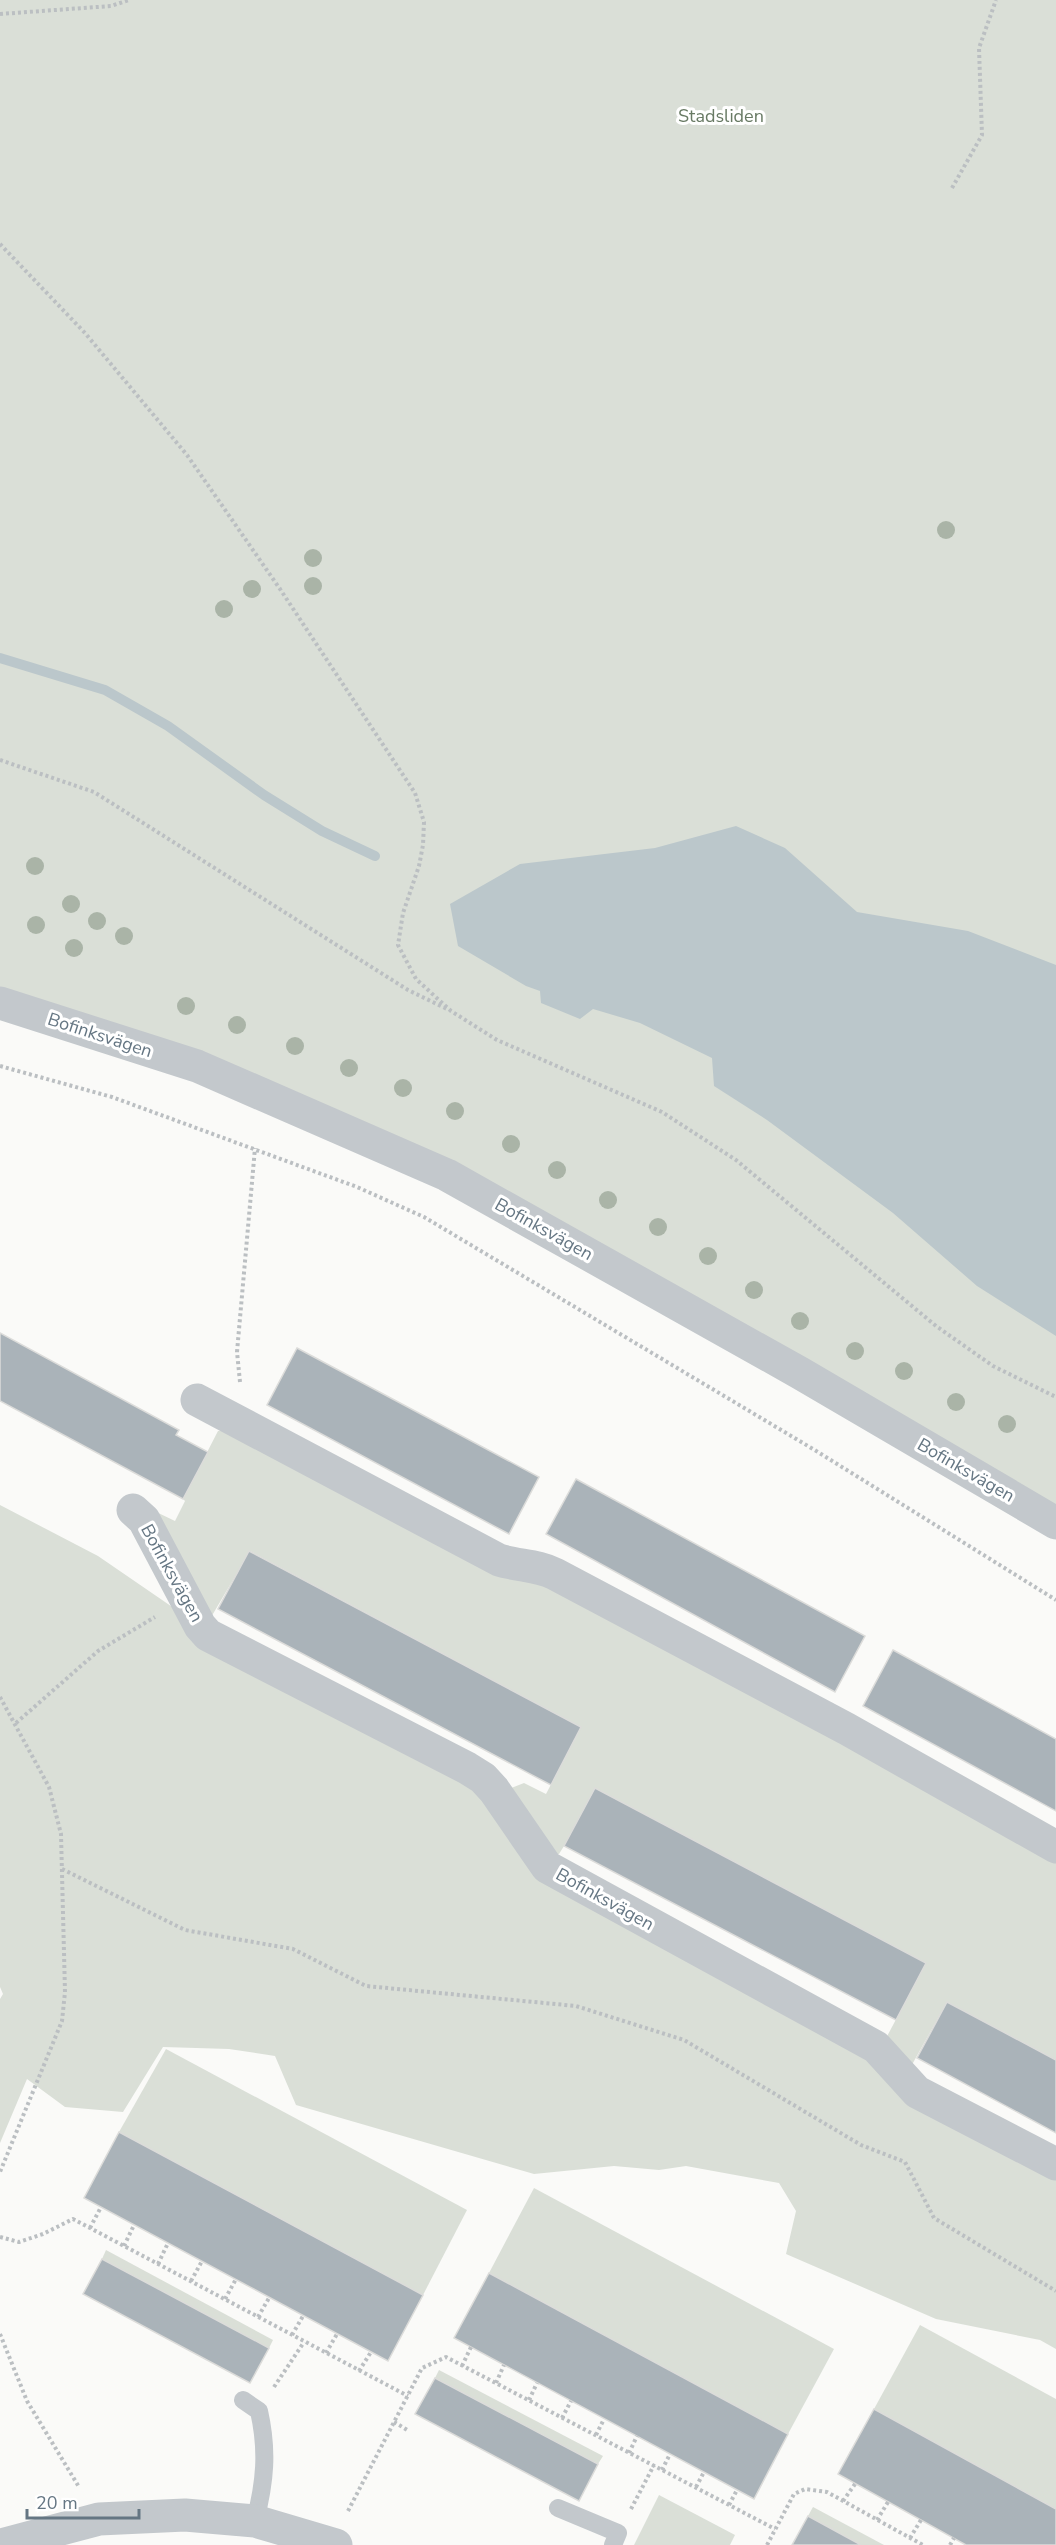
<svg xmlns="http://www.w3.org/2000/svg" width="1056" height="2545" viewBox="0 0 1056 2545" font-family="'Nunito Sans',sans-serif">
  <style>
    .green { fill: #dadfd7 }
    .water { fill: #bbc7cb }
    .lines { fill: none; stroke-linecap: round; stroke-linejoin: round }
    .stream { stroke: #bbc7cb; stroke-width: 10 }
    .building { fill: #aab3b9; stroke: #dcdcda; stroke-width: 1.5 }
    .path { stroke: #bbbfc2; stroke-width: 4; stroke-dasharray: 3 3; stroke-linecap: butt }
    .service { stroke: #c3c8cc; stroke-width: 18 }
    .minor { stroke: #c3c8cc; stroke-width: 33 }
    .tertiary { stroke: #c3c8cc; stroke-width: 33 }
    .tree { fill: #aab4a7 }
    .labels { text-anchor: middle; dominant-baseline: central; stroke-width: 6; stroke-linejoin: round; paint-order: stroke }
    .park-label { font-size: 18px; fill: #687a64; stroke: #fff }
    .street-label { font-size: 18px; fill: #657683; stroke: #fff }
  </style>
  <rect width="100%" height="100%" fill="#fafaf8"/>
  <g class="green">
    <path d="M0,0H1056V1523L447,1175L0,1003Z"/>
    <path d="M228,1430L543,1581L1056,1857V2060L947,2002L909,2070L884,2042L926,1963L595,1788L564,1846L559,1854L554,1855L506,1790L524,1783L546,1794L581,1727L250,1551L210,1619L150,1509L175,1521L185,1501L183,1499L218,1431Z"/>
    <path d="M0,1505L98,1556L200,1626L467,1768L547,1867L1056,2164V2349L1040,2340L936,2319L786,2254L796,2211L779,2183L686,2166L659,2170L614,2166L534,2174L296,2105L275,2056L229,2049L163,2047L123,2112L65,2107L27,2079L0,2143V1999L3,1994L0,1987Z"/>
    <path d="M166,2049L467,2210L423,2295L119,2132Z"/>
    <path d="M534,2188L834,2349L788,2434L489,2273Z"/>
    <path d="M106,2250L273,2340L269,2348L102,2259Z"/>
    <path d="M920,2325L1056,2399V2509L874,2409Z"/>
    <path d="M439,2370L603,2456L598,2464L435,2378Z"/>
    <path d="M659,2495L735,2535L730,2545H634Z"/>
    <path d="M813,2507L884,2545H861L808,2516Z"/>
  </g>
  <path class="water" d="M736,826L785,848L857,912L968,931L1056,965V1336L977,1286L893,1213L767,1120L714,1086L712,1058L640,1023L593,1009L580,1019L541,1003L540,991L526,986L458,946L450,904L520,864L655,848Z"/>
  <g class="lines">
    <path class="stream" d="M0,658L105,690L168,726L264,795L322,831L375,856"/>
  </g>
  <g class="building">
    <path d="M0,1333L179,1430L176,1435L208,1452L183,1499L0,1401Z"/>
    <path d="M297,1348L539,1477L509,1534L267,1405Z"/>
    <path d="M576,1479L865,1636L835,1692L546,1534Z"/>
    <path d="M249,1551L581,1727L551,1785L218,1609Z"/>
    <path d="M893,1650L1056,1739V1811L863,1706Z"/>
    <path d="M595,1788L926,1963L896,2020L564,1846Z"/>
    <path d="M947,2002L1056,2060V2133L917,2058Z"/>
    <path d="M119,2132L423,2295L388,2361L84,2198Z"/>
    <path d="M102,2259L269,2348L250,2383L83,2294Z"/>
    <path d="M489,2273L788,2434L754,2499L454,2338Z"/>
    <path d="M435,2378L598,2464L579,2501L415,2414Z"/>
    <path d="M874,2409L1056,2509V2545H966L838,2474Z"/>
    <path d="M808,2516L861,2545H792Z"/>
  </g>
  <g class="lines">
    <g class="path">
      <path d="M0,14L111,6L129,0"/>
      <path d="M952,188L982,135L979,48L996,0"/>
      <path d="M0,244L85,333L187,455L280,589L415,793L424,822L423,845L419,866L403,913L398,945L416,979L451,1011L497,1040L662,1112L736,1160L936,1326L993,1366L1056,1397"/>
      <path d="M0,760L94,792L408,990L447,1009"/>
      <path d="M0,1066L112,1097L357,1187L424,1217L813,1449L1056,1600"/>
      <path d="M240,1382L237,1352L255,1148"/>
      <path d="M0,1697L49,1787L61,1834L65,1992L62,2021L0,2172"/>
      <path d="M16,1723L98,1651L155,1617"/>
      <path d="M62,1869L185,1930L293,1949L366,1986L576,2006L684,2040L861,2145L905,2162L934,2218L1056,2291"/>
      <path d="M90,2228L101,2207"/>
      <path d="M0,2237L19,2242L43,2234L73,2219L408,2396"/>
      <path d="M124,2246L134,2225"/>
      <path d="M158,2264L168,2243"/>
      <path d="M191,2281L202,2261"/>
      <path d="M225,2299L236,2279"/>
      <path d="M258,2317L269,2298"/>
      <path d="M0,2334L27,2401L79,2487"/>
      <path d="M292,2335L303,2316"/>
      <path d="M326,2353L337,2334"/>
      <path d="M462,2366L471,2347"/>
      <path d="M359,2371L371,2352"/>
      <path d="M496,2383L504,2365"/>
      <path d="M274,2387L304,2342"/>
      <path d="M529,2400L537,2383"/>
      <path d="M562,2418L571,2401"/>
      <path d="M394,2422L409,2431"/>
      <path d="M596,2435L604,2419"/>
      <path d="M629,2453L637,2436"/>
      <path d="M662,2470L670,2454"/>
      <path d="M696,2487L704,2472"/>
      <path d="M843,2501L855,2484"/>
      <path d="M729,2505L737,2490"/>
      <path d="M631,2509L654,2465"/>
      <path d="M348,2511L422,2368L446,2357L775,2529"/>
      <path d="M877,2520L888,2502"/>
      <path d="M910,2538L921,2520"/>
      <path d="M767,2545L794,2494L805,2489L827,2492L923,2545"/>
      <path d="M950,2545L954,2538"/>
    </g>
    <g class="service">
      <path d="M243,2400L259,2411C268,2451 265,2482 255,2521"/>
      <path d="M558,2508L618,2533L613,2545"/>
    </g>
    <g class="minor">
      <path d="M197,1400L499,1560C518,1566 538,1565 555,1574L847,1729L1056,1847"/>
      <path d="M133,1510L144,1520L200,1626L208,1635L467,1768L483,1778L494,1790L547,1867L876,2047L917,2092L1056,2164"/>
      <path d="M1,2545L99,2519L185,2515L255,2521L336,2545"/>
    </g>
    <path class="tertiary" d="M0,1003L197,1066L447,1175L800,1373L1056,1523"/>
  </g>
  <g class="tree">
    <circle cx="946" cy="530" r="9"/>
    <circle cx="313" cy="558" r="9"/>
    <circle cx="313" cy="586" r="9"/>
    <circle cx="252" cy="589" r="9"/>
    <circle cx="224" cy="609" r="9"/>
    <circle cx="35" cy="866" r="9"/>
    <circle cx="71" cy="904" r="9"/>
    <circle cx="97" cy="921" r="9"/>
    <circle cx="36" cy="925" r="9"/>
    <circle cx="124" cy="936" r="9"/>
    <circle cx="74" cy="948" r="9"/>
    <circle cx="186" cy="1006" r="9"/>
    <circle cx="237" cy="1025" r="9"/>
    <circle cx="295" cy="1046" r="9"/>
    <circle cx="349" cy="1068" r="9"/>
    <circle cx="403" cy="1088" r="9"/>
    <circle cx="455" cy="1111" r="9"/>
    <circle cx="511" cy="1144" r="9"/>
    <circle cx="557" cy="1170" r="9"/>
    <circle cx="608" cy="1200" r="9"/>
    <circle cx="658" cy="1227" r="9"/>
    <circle cx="708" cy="1256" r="9"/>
    <circle cx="754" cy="1290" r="9"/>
    <circle cx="800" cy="1321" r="9"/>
    <circle cx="855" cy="1351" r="9"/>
    <circle cx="904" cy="1371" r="9"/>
    <circle cx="956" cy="1402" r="9"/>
    <circle cx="1007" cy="1424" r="9"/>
  </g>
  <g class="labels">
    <g class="park-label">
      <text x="721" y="116">Stadsliden</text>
    </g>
    <g class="street-label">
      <text transform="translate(100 1035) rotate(18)">Bofinksvägen</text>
      <text transform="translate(544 1229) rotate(29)">Bofinksvägen</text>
      <text transform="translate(966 1470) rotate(30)">Bofinksvägen</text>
      <text transform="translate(172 1573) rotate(61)">Bofinksvägen</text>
      <text transform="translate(605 1899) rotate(29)">Bofinksvägen</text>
    </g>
  </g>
  <path d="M27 2509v9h112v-9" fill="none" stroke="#657683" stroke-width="3"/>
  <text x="36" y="2509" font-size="18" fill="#657683" stroke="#ffffff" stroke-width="4.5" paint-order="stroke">20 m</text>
</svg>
